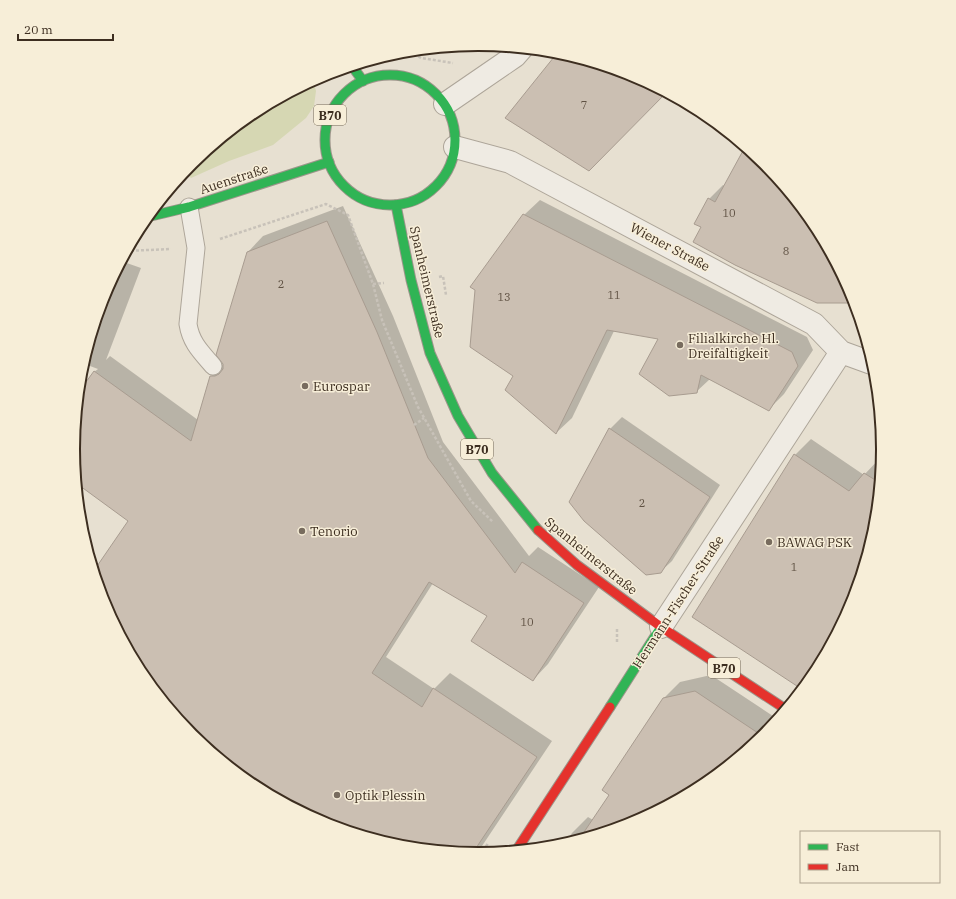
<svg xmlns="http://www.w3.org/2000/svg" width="956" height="899" viewBox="0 0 956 899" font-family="'IBM Plex Serif',serif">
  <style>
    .green { fill: #d6d7b3 }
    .shadow { fill: #0003 }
    .building { fill: #cbbfb2; stroke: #a89c90 }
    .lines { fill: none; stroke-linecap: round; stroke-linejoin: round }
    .lane-casing { stroke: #ada599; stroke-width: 19 }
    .street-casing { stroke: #ada599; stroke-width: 24 }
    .fast-casing { stroke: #9c958a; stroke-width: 11 }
    .jam-casing { stroke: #9c958a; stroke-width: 11 }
    .path { stroke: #c8c2b9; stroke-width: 2.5; stroke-dasharray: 3 2; stroke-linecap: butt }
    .lane { stroke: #efebe3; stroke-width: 17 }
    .street { stroke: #efebe3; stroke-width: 22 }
    .fast { stroke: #30b455; stroke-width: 9 }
    .jam { stroke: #e5322d; stroke-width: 9 }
    .poi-dot { fill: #786c5e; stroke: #f7eed8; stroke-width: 1.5 }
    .labels { text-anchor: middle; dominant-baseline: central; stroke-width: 3; stroke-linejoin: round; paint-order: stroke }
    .number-label { font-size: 11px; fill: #605244 }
    .shield { fill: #f7eed8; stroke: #756857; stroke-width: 1 }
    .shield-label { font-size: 12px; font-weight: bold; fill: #3d2e20 }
    .street-label { font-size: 13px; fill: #3d2e20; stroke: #f7eed8 }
    .poi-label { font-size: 13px; fill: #3d2e20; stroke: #f7eed8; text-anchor: start }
    .rim { fill: none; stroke: #3d2e20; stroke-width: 2 }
  </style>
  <rect width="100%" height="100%" fill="#e7e0d1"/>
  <path class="green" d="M313,80L316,91L314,106L306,118L273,145L229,161L191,178L184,171L191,163L253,112Z"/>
  <g class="shadow">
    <path d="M559,52L633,75L666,92L589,170Z"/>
    <path d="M746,148L765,163L815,224L853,295L855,303L817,302L702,227L709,199L723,185L725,186Z"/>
    <path d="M540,200L807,337L813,350L784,394L769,409L710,379L696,392L659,338L614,331L572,418L556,433L515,375L524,215Z"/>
    <path d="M343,206L393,316L443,442L529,556L538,547L599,587L548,664L533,680L488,616L433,583L386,657L434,689L450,673L552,741L476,855L399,847L323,824L253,787L191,736L141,675L103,604L130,521L76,482L73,449L94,372L98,369L82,363L103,294L121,261L141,268L106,360L110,356L198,420L211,376L224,363L248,252L263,236Z"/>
    <path d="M622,417L720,485L672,561L660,572L570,502L610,429Z"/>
    <path d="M811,439L864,475L881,457L883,459L876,529L853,605L815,675L804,689L795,455Z"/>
    <path d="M711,675L776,718L763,738L703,787L633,824L564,845L572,833L588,817L593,820L610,794L664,698L680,682Z"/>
  </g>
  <g class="building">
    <path d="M558,52L633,75L666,93L589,171L505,118Z"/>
    <path d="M745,147L765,163L815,224L853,295L855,303H817L735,265L693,242L701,227L694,224L708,198L715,202Z"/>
    <path d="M523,214L792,352L798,366L769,411L701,375L697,393L669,396L639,374L658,339L607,330L556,434L505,390L513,376L470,347L475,290L470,287Z"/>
    <path d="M327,221L377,332L428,458L515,573L522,562L584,603L533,681L471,641L487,616L429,582L372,673L422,707L433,688L537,757L472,854L399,847L323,824L253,787L191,736L141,675L103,604L93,572L128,521L76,483L72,449L78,393L94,371L191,441L210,376H215L219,374L223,369V364L216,355L247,252Z"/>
    <path d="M609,428L710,497L661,573L646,575L584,521L569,502Z"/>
    <path d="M794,454L849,491L864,473L880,483L876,529L853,605L815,675L803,690L692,617Z"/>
    <path d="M695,691L764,737L703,787L633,824L578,841L609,795L602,790L663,698Z"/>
  </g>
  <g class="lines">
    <defs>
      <path id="lane" d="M189,207L196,248L188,324C191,343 201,352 213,366"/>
      <g id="street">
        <path d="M445,104L515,56L522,48"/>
        <path d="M455,147L510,162L814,324L841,352L874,364"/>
        <path d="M661,627L841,352"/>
      </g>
      <g id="fast">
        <path d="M352,66L363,81"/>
        <circle cx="390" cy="140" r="65"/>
        <path d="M396,205L411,280L430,353L458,416L492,473L538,530"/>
        <path d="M147,217L189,207L329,162"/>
        <path d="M610,707L661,627"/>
      </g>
      <g id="jam">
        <path d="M538,530L577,565L661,627L787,710"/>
        <path d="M516,851L610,707"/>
      </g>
    </defs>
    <use href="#lane" class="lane-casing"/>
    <use href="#street" class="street-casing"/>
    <use href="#fast" class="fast-casing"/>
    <use href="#jam" class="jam-casing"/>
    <g class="path">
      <path d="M410,51L421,58L453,63"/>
      <path d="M220,239L326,204L348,215L373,284L382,320L418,407L471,501L493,522"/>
      <path d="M126,251L171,249"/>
      <path d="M439,277L443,276L446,295"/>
      <path d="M373,284L384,283"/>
      <path d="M414,425L424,418"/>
      <path d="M617,629V642"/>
      <path d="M481,855L488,843"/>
    </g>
    <use href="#lane" class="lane"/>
    <use href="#street" class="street"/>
    <use href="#fast" class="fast"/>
    <use href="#jam" class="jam"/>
  </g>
  <g class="poi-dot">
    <circle cx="680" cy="345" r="4"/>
    <circle cx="305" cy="386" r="4"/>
    <circle cx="302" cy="531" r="4"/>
    <circle cx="769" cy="542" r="4"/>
    <circle cx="337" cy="795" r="4"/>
  </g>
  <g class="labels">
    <g class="number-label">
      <text x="584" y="105">7</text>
      <text x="729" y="213">10</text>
      <text x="786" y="251">8</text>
      <text x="281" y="284">2</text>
      <text x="614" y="295">11</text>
      <text x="504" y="297">13</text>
      <text x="642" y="503">2</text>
      <text x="794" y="567">1</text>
      <text x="527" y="622">10</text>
    </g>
    <g class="shield">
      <rect x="314" y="105" width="32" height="20" rx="3"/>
      <rect x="461" y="439" width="32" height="20" rx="3"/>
      <rect x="708" y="658" width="32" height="20" rx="3"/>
    </g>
    <g class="shield-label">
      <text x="330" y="115">B70</text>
      <text x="477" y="449">B70</text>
      <text x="724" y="668">B70</text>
    </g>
    <g class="street-label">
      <text transform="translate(234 179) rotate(-18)">Auenstraße</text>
      <text transform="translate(670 247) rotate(28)">Wiener Straße</text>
      <text transform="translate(427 282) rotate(77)">Spanheimerstraße</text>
      <text transform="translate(591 556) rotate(39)">Spanheimerstraße</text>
      <text transform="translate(678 602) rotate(-57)">Hermann-Fischer-Straße</text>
    </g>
    <g class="poi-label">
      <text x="688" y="338">Filialkirche Hl.<tspan x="688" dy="15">Dreifaltigkeit</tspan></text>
      <text x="313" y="386">Eurospar</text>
      <text x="310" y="531">Tenorio</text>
      <text x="777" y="542">BAWAG PSK</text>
      <text x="345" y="795">Optik Plessin</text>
    </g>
  </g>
  <path d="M0 0H956V899H0ZM80 449a398 398 0 1 1 796 0a398 398 0 1 1-796 0Z" fill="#f7eed8" fill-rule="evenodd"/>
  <path class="rim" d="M80 449a398 398 0 1 1 796 0a398 398 0 1 1-796 0Z"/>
  <rect x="800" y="831" width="140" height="52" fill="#f7eed8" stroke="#ada18e"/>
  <rect x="808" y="844" width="20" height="6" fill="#30b455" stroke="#ada18e"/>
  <text x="836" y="851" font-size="12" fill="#3d2e20">Fast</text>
  <rect x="808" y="864" width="20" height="6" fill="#e5322d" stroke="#ada18e"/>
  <text x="836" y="871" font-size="12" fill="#3d2e20">Jam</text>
  <path d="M18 34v6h95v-6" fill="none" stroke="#3d2e20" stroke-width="2"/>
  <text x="24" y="34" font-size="12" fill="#3d2e20" stroke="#f7eed8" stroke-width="3" paint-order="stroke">20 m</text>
</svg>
